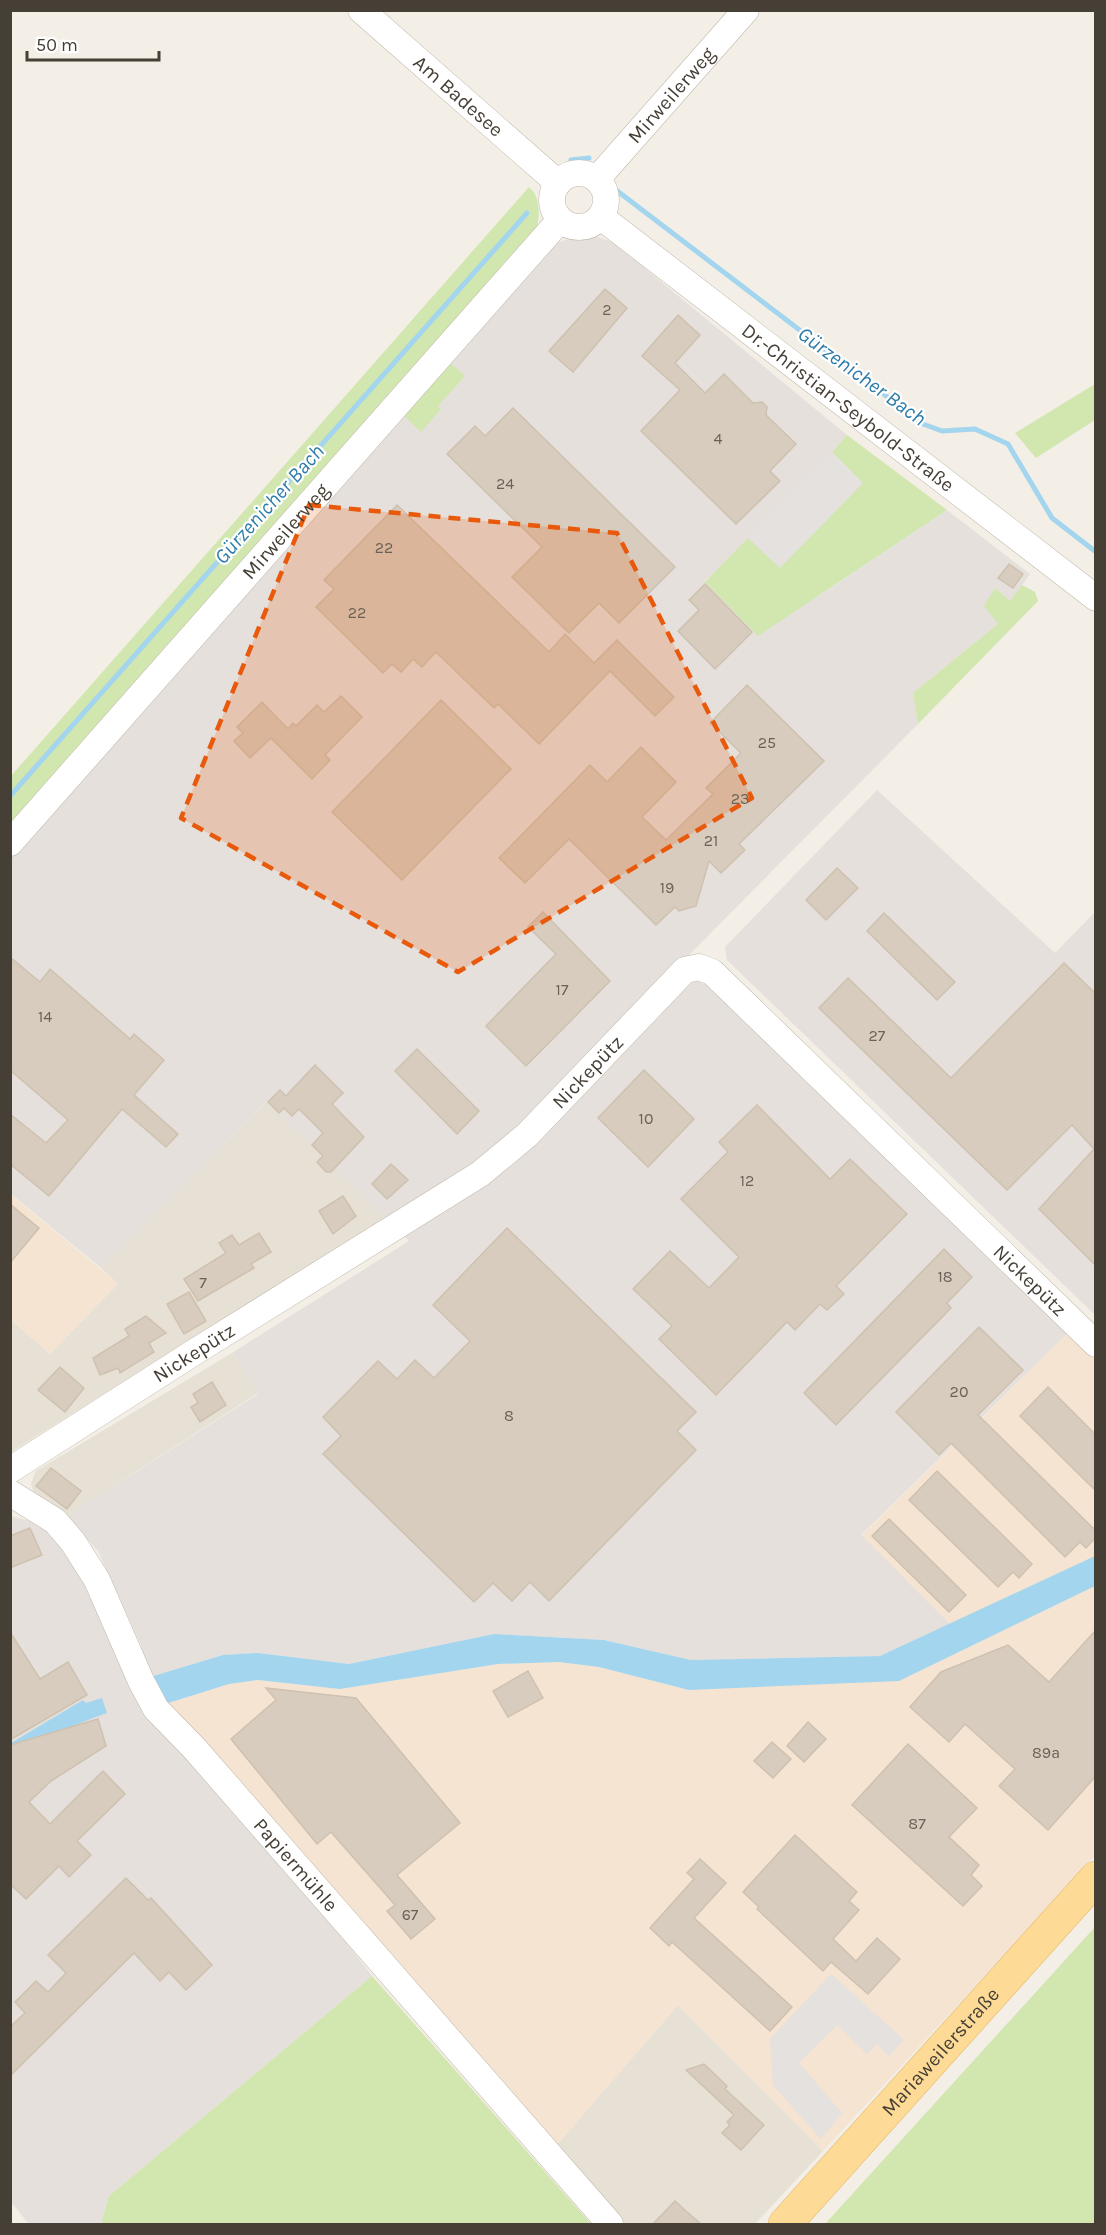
<svg xmlns="http://www.w3.org/2000/svg" width="1106" height="2235" viewBox="0 0 1106 2235" font-family="Karla,sans-serif">
  <style>
    .residential { fill: #e7e0d5 }
    .commercial { fill: #f5e4d2 }
    .industrial { fill: #e5e0db }
    .green { fill: #d1e7af }
    .parking { fill: #e4e1de }
    .water { fill: #a3d5ef }
    .lines { fill: none; stroke-linecap: round; stroke-linejoin: round }
    .stream { stroke: #a3d5ef; stroke-width: 5 }
    .building { fill: #d8ccbf; stroke: #cfc1af; stroke-width: 1.5 }
    .minor-casing { stroke: #c1b9ac; stroke-width: 27 }
    .major-casing { stroke: #e2b665; stroke-width: 34 }
    .minor { stroke: #fff; stroke-width: 26 }
    .major { stroke: #fdda95; stroke-width: 33 }
    .marked { fill: #e8590c; fill-opacity: 0.2; stroke: #e8590c; stroke-width: 4.5; stroke-dasharray: 12 8; stroke-linejoin: round }
    .labels { text-anchor: middle; dominant-baseline: central; stroke-width: 4.5; stroke-linejoin: round; paint-order: stroke }
    .number-label { font-size: 16px; fill: #6a6258 }
    .street-label { font-size: 20px; fill: #463f36; stroke: #fff }
    .water-label { font-size: 21px; font-style: italic; fill: #2e7ca9; stroke: #fff }
  </style>
  <rect width="100%" height="100%" fill="#f3eee6"/>
  <g class="residential">
    <path d="M266,1102L386,1217L11,1452V1320L50,1354L118,1284L101,1268Z"/>
    <path d="M232,1353L258,1393L67,1516L34,1494L31,1483L36,1471Z"/>
    <path d="M678,2005L823,2151L755,2224H620L556,2146Z"/>
  </g>
  <g class="commercial">
    <path d="M10,1194L118,1284L50,1354L11,1320Z"/>
    <path d="M1068,1333L1095,1358V1556L950,1624L861,1536Z"/>
    <path d="M1095,1586V1856L823,2151L678,2005L556,2146L165,1704L229,1684L258,1680L340,1689L498,1664L559,1662L599,1667L689,1690L939,1661Z"/>
  </g>
  <g class="industrial">
    <path d="M595,236L614,243L847,435L832,452L863,483L780,568L716,572L705,581L817,597L947,510L1030,574L1010,602L995,588L998,624L913,693L918,724L685,959L1068,1333L861,1535L950,1624L880,1656L691,1660L604,1640L494,1634L349,1664L258,1653L223,1655L150,1677L140,1643L98,1551L67,1516L258,1394L232,1353L409,1241L266,1102L101,1268L11,1194V857L549,250L557,243L574,237Z"/>
    <path d="M877,790L1055,953L1095,912V1315L727,960L725,947Z"/>
    <path d="M10,1516L34,1522L63,1544L92,1598L147,1713L310,1895L372,1976L109,2196L101,2224H29L11,2202Z"/>
  </g>
  <g class="green">
    <path d="M529,187C540,196 540,214 537,227L11,826V776Z"/>
    <path d="M449,362L465,376L438,406L441,409L421,432L402,414Z"/>
    <path d="M1095,384V420L1036,458L1015,433Z"/>
    <path d="M847,435L947,510L758,636L705,582L748,538L780,567L862,483L832,452Z"/>
    <path d="M1022,585L1035,592L1038,601L918,724L913,693L998,624L984,606L995,588L1010,601Z"/>
    <path d="M1095,1927V2224H825Z"/>
    <path d="M372,1976L591,2224H101L109,2196Z"/>
  </g>
  <g class="parking">
    <path d="M832,452L863,483L780,568L748,538Z"/>
    <path d="M831,1974L904,2040L889,2056L877,2044L867,2054L837,2025L799,2063L842,2113L821,2139L773,2085L770,2039Z"/>
  </g>
  <g class="water">
    <path d="M1095,1556V1586L899,1681L689,1690L599,1667L559,1662L498,1664L340,1689L258,1680L229,1684L165,1704L150,1677L223,1655L258,1653L349,1664L494,1634L604,1640L691,1660L880,1656Z"/>
    <path d="M102,1698L107,1713C73,1724 44,1742 11,1753V1743L83,1700L86,1703Z"/>
  </g>
  <g class="lines">
    <g class="stream">
      <path d="M571,160L589,158"/>
      <path d="M616,190L923,424L942,431L975,429L1008,444L1052,518L1096,552"/>
      <path d="M10,796L527,213"/>
    </g>
  </g>
  <g class="building">
    <path d="M605,289L627,308L573,372L549,351Z"/>
    <path d="M678,315L700,335L675,363L705,393L724,374L753,403L762,402L767,407L766,415L796,444L770,471L780,481L736,524L641,431L680,390L642,356Z"/>
    <path d="M513,408L675,567L619,623L599,603L569,633L512,577L542,547L447,454L475,426L485,436Z"/>
    <path d="M397,505L549,652L565,634L594,663L617,640L674,697L655,716L610,671L539,744L498,704L494,708L436,652L422,667L413,659L401,672L392,664L383,673L316,607L334,589L324,580Z"/>
    <path d="M1009,564L1023,574L1013,588L998,578Z"/>
    <path d="M705,584L752,632L715,669L678,631L699,610L689,600Z"/>
    <path d="M747,685L824,761L739,844L745,850L721,873L709,861L696,906L679,911L675,907L656,925L569,839L525,883L499,858L590,765L607,782L641,747L676,782L642,817L666,840L713,794L706,788L741,753L710,723Z"/>
    <path d="M341,696L362,717L325,755L330,760L312,779L271,738L250,758L234,741L243,733L237,727L262,702L288,729L293,723L296,726L317,705L324,712Z"/>
    <path d="M441,700L511,769L402,880L332,812Z"/>
    <path d="M837,868L858,888L826,920L806,900Z"/>
    <path d="M543,912L610,981L526,1066L486,1026L556,954L528,927Z"/>
    <path d="M884,913L955,982L937,1000L867,931Z"/>
    <path d="M10,957L40,982L50,969L130,1039L134,1034L164,1060L134,1095L178,1134L166,1147L122,1109L49,1196L10,1164V1114L46,1143L68,1120L10,1070Z"/>
    <path d="M1064,963L1095,993V1265L1039,1209L1094,1149L1072,1125L1007,1190L819,1008L848,978L951,1078Z"/>
    <path d="M417,1049L479,1111L457,1134L395,1071Z"/>
    <path d="M315,1065L343,1093L332,1104L364,1137L331,1172H326L317,1162L323,1156L312,1145L323,1133L299,1109L292,1116L284,1108L279,1113L268,1102L280,1090L286,1096Z"/>
    <path d="M644,1070L694,1119L648,1167L598,1118Z"/>
    <path d="M757,1105L830,1179L850,1159L907,1214L836,1286L844,1294L827,1310L820,1304L795,1330L787,1322L716,1395L659,1339L672,1326L633,1289L670,1251L709,1288L739,1257L681,1199L728,1152L719,1142Z"/>
    <path d="M391,1164L408,1180L387,1199L372,1184Z"/>
    <path d="M343,1196L356,1216L333,1234L319,1211Z"/>
    <path d="M10,1204L39,1228L10,1263Z"/>
    <path d="M507,1228L696,1412L677,1431L696,1450L549,1601L530,1582L512,1601L493,1583L474,1602L323,1454L341,1436L323,1417L378,1361L397,1379L415,1360L434,1378L470,1341L433,1305Z"/>
    <path d="M259,1233L271,1252L251,1264L254,1268L198,1301L184,1279L226,1253L219,1243L232,1235L239,1245Z"/>
    <path d="M944,1249L972,1277L947,1303L951,1308L836,1425L804,1393Z"/>
    <path d="M189,1292L206,1321L184,1334L167,1304Z"/>
    <path d="M146,1316L166,1333L149,1343L154,1352L120,1373L118,1368L100,1375L93,1358L129,1336L125,1329Z"/>
    <path d="M979,1327L1023,1370L978,1415L1095,1530V1538L1086,1548L1080,1542L1065,1557L951,1443L939,1455L896,1412Z"/>
    <path d="M60,1367L84,1388L65,1412L38,1390Z"/>
    <path d="M212,1382L226,1405L200,1422L191,1407L198,1403L193,1394Z"/>
    <path d="M1048,1387L1095,1434V1490L1020,1416Z"/>
    <path d="M51,1468L81,1491L67,1509L36,1486Z"/>
    <path d="M937,1471L1032,1564L1019,1578L1013,1572L998,1587L909,1500Z"/>
    <path d="M889,1519L966,1595L949,1612L872,1536Z"/>
    <path d="M30,1528L42,1555L10,1568V1536Z"/>
    <path d="M1095,1631V1777L1048,1830L999,1786L1015,1769L965,1724L949,1742L910,1707L941,1672L1008,1645L1049,1682Z"/>
    <path d="M10,1632L40,1679L68,1662L87,1695L10,1740Z"/>
    <path d="M528,1671L543,1698L508,1717L493,1691Z"/>
    <path d="M266,1688L356,1698L460,1823L397,1875L435,1919L411,1939L387,1911L395,1905L331,1832L317,1844L231,1739L276,1700Z"/>
    <path d="M98,1719L106,1746L51,1781L29,1802L50,1824L103,1771L125,1794L77,1841L91,1855L69,1877L59,1866L26,1899L10,1884V1745Z"/>
    <path d="M808,1722L826,1739L804,1762L787,1746Z"/>
    <path d="M772,1742L791,1759L773,1778L754,1761Z"/>
    <path d="M908,1744L977,1808L949,1837L979,1865L971,1875L982,1886L963,1906L852,1805Z"/>
    <path d="M795,1835L857,1892L849,1901L859,1910L833,1939L856,1961L877,1938L900,1959L868,1994L831,1962L823,1971L757,1909L759,1907L743,1892Z"/>
    <path d="M700,1859L726,1883L694,1918L792,2007L770,2031L672,1942L669,1946L650,1928L694,1879L687,1873Z"/>
    <path d="M126,1878L148,1900L151,1898L212,1965L186,1990L169,1972L160,1981L134,1953L10,2076V2027L25,2013L15,2002L36,1981L48,1992L66,1973L48,1955Z"/>
    <path d="M704,2064L727,2086L725,2089L764,2125L741,2150L722,2133L730,2125L727,2122L734,2115L686,2070Z"/>
    <path d="M675,2201L687,2212L701,2224H653Z"/>
  </g>
  <g class="lines">
    <defs>
      <g id="minor">
        <path id="s1" d="M361,10L558,183"/>
        <circle cx="579" cy="200" r="27"/>
        <path id="s2" d="M597,179L746,10"/>
        <path id="s3" d="M601,217L1096,598"/>
        <path id="s4" d="M10,843L560,220"/>
        <path id="s5" d="M10,1470L193,1353L480,1174L527,1135L685,970L699,967L712,972L1096,1344"/>
        <path id="s6" d="M10,1493L55,1521L73,1542L97,1580L141,1681L156,1709L194,1748L610,2224"/>
      </g>
      <g id="major">
        <path id="s7" d="M785,2224L1096,1878"/>
      </g>
    </defs>
    <use href="#minor" class="minor-casing"/>
    <use href="#major" class="major-casing"/>
    <use href="#minor" class="minor"/>
    <use href="#major" class="major"/>
  </g>
  <path class="marked" d="M309,505L617,533L752,798L458,972L181,818Z"/>
  <g class="labels">
    <g class="number-label">
      <text x="607" y="309">2</text>
      <text x="718" y="438">4</text>
      <text x="505" y="483">24</text>
      <text x="384" y="547">22</text>
      <text x="357" y="612">22</text>
      <text x="767" y="742">25</text>
      <text x="740" y="798">23</text>
      <text x="711" y="840">21</text>
      <text x="667" y="887">19</text>
      <text x="562" y="989">17</text>
      <text x="45" y="1016">14</text>
      <text x="877" y="1035">27</text>
      <text x="646" y="1118">10</text>
      <text x="747" y="1180">12</text>
      <text x="945" y="1276">18</text>
      <text x="203" y="1282">7</text>
      <text x="959" y="1391">20</text>
      <text x="509" y="1415">8</text>
      <text x="1046" y="1752">89a</text>
      <text x="917" y="1823">87</text>
      <text x="410" y="1914">67</text>
    </g>
    <g class="street-label">
      <text stroke="none"><textPath href="#s2" startOffset="112">Mirweilerweg</textPath></text>
      <text stroke="none"><textPath href="#s1" startOffset="130">Am Badesee</textPath></text>
      <text stroke="none"><textPath href="#s3" startOffset="312">Dr.-Christian-Seybold-Straße</textPath></text>
      <text stroke="none"><textPath href="#s4" startOffset="416">Mirweilerweg</textPath></text>
      <text stroke="none"><textPath href="#s5" startOffset="704">Nickepütz</textPath></text>
      <text stroke="none"><textPath href="#s5" startOffset="1316">Nickepütz</textPath></text>
      <text stroke="none"><textPath href="#s5" startOffset="218">Nickepütz</textPath></text>
      <text stroke="none"><textPath href="#s6" startOffset="477">Papiermühle</textPath></text>
      <text stroke="none"><textPath href="#s7" startOffset="232">Mariaweilerstraße</textPath></text>
    </g>
    <g class="water-label">
      <text transform="translate(862 376) rotate(36)">Gürzenicher Bach</text>
      <text transform="translate(269 504) rotate(-48)">Gürzenicher Bach</text>
    </g>
  </g>
  <rect width="1106" height="2235" fill="none" stroke="#463f36" stroke-width="24"/>
  <path d="M27 51v9h132v-9" fill="none" stroke="#463f36" stroke-width="3"/>
  <text x="36" y="51" font-size="18" fill="#463f36" stroke="#ffffff" stroke-width="4.5" paint-order="stroke">50 m</text>
</svg>
